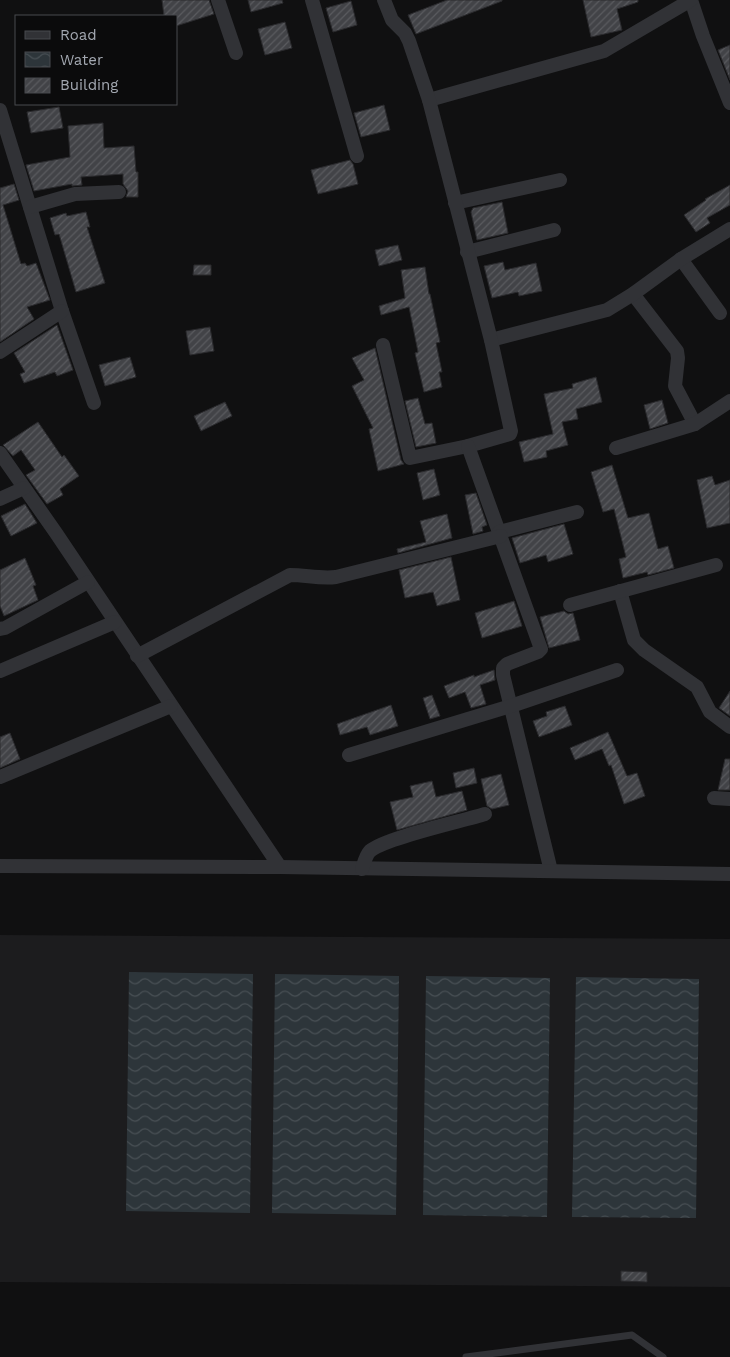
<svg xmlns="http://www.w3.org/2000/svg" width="730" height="1357" viewBox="0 0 730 1357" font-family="'Work Sans',sans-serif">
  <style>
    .built { fill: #1c1c1e }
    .water { fill: url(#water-waves) }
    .building { fill: url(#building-hatch); stroke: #2a2a2d }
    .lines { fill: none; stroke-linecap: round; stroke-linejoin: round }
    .service { stroke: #313236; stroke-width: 7 }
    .minor { stroke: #313236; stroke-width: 14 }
  </style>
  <defs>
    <pattern id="water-waves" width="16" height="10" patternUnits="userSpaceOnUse" patternTransform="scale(1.25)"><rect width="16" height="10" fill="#2d353a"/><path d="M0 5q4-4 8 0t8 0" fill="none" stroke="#484f54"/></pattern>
    <pattern id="building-hatch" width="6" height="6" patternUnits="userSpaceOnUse" patternTransform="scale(1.25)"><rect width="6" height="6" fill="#424347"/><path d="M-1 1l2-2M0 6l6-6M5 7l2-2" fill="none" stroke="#5a5b5f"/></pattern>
  </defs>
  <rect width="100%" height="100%" fill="#101011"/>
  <path class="built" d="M0,935L730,939V1287L0,1282Z"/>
  <g class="water">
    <path d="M129,972L253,974L250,1213L126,1211Z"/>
    <path d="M275,974L399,976L396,1215L272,1213Z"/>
    <path d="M426,976L550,978L547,1217L423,1215Z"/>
    <path d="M576,977L699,979L696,1218L572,1217Z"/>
  </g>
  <g class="building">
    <path d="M162,0H209L214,14L176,26V16H164Z"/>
    <path d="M248,0H282L283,3L251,12Z"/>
    <path d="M447,0H502V1L416,34L408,15Z"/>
    <path d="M583,0H638V2L617,9L622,30L591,37Z"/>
    <path d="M351,1L357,25L333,32L326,8Z"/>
    <path d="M285,22L292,48L265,55L258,29Z"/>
    <path d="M730,45V80L718,50Z"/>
    <path d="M384,105L390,130L361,137L354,113Z"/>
    <path d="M59,107L63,128L31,133L27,112Z"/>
    <path d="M103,123L104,148L134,146L136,172H138V197H126L128,191L123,184V174L81,177L82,185L72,186V184L34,191L26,165L70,157L68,126Z"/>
    <path d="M350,160L353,164L358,184L318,194L311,170Z"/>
    <path d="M14,184L19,200L3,205L21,264L25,263L27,266L36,263L50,300L27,307L34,319L0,342V188Z"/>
    <path d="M730,185V205L707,218L710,223L696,232L684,215L706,200L705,199Z"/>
    <path d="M502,202L508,233L477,240L471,212L473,208Z"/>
    <path d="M86,212L90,227H87L105,283L76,292L59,234L55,235L50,218L66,213L67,216Z"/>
    <path d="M398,245L402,260L379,266L375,250Z"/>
    <path d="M503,262L505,270L536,263L542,291L519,296L518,292L492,298L484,266Z"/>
    <path d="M194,265H211V275H193Z"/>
    <path d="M425,267L429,294H430L440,342L436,343L442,372H439L442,387L424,392L415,353L418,352L409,307L381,315L379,306L405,298L401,270Z"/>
    <path d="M57,325L73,370L57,376L55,372L24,383L20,374L25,372L14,353Z"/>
    <path d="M210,327L214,351L190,355L186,331Z"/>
    <path d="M375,348L401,460L404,464L378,471L369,429L373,428L352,386L364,380L352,358Z"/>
    <path d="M130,357L136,377L105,386L99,365Z"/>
    <path d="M596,377L602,402L576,409L578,419L562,422L568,445L546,451L547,457L524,462L519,442L553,434L544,394L573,388L572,384Z"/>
    <path d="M418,398L425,424L432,423L436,443L416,447L405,401Z"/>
    <path d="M662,400L668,423L650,429L644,405Z"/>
    <path d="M225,402L232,416L201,431L194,416Z"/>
    <path d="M38,422L62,457L64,455L79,476L60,489L63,495L47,504L26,475L35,470L21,450L13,456L3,445Z"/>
    <path d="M612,465L628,518L649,513L658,549L668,546L674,568L648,575L647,572L623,578L619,559L626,557L614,509L603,512L591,472Z"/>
    <path d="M434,469L440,495L423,500L417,473Z"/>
    <path d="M712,476L715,485L730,480V523L707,528L697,480Z"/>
    <path d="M476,493L487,525L482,527L483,531L473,534L465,495Z"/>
    <path d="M25,504L37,523L11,536L1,516Z"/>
    <path d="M447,514L452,538L398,553L397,549L426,542L420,521Z"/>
    <path d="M564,524L573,554L548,562L546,555L520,563L512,538Z"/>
    <path d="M451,557L460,600L437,606L433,592L405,598L399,570Z"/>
    <path d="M25,558L36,585L33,586L38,600L4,616L0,606V570Z"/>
    <path d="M514,601L522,626L482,638L475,613Z"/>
    <path d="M564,611L568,614L573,613L580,640L549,648L540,617Z"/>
    <path d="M494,670L495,680L480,685L486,704L471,708L465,692L449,698L444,686L474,675V677Z"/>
    <path d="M730,691V716L719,708Z"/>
    <path d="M432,695L440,716L430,719L423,698Z"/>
    <path d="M391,705L398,726L370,735L367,727L340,735L337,724Z"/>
    <path d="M565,706L572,725L539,737L533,721L547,716L546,712Z"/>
    <path d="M608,732L627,776L637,773L645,796L624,804L611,765L609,766L602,749L575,760L570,748Z"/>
    <path d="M10,733L20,759L0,768V737Z"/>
    <path d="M725,759H730V790H718Z"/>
    <path d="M474,768L477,783L456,788L453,773Z"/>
    <path d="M501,774L509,805L492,809L487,806L481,779Z"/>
    <path d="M432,781L436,797L462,791L467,810L397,830L390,802L413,797L410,786Z"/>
    <path d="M621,1271L647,1272V1282L621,1281Z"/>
  </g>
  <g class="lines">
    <path class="service" d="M466,1357L632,1335L663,1357"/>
    <g class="minor">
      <path d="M218,0L236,53"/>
      <path d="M312,0L357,156"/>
      <path d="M691,0L703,36L730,103"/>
      <path d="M429,100L604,51L691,0"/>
      <path d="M0,110L62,311L94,403"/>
      <path d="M455,203L560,180"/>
      <path d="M30,207L75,194L119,192"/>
      <path d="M467,252L554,230"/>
      <path d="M681,259L720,313"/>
      <path d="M633,294L677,351L678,358L675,386L695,424"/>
      <path d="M491,340L607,310L633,294L681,259L730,229"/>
      <path d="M383,345L410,458L468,446L510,434L511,431L491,340L429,100L409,41L405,33L392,20L384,0"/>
      <path d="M0,352L62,311"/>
      <path d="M468,446L541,649L538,652L507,664L503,668V675L551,871"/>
      <path d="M616,448L695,424L730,401"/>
      <path d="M0,453L56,533L280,867"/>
      <path d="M0,499L24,488"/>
      <path d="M499,532L577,512"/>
      <path d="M620,591L634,640L644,650L697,687L710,712L730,727"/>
      <path d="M570,605L716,565"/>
      <path d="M0,629L5,628L88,582"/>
      <path d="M137,656L290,575C306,575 320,579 336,577L501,536"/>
      <path d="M0,671L115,622"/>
      <path d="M349,755L511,706L617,670"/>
      <path d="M0,777L171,706"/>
      <path d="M714,798L730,799"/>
      <path d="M0,866L280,867L730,874"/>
      <path d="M362,869C364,863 366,855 370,851C384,838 463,821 485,814"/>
    </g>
  </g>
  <rect x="15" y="15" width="162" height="90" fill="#0b0b0c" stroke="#484a4e"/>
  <rect x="25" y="31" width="25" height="8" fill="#313236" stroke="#484a4e"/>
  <text x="60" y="40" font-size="15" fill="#a3a8b1">Road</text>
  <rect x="25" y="52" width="25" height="15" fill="url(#water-waves)" stroke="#484a4e"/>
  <text x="60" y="65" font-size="15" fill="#a3a8b1">Water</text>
  <rect x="25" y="78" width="25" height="15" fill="url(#building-hatch)" stroke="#484a4e"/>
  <text x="60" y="90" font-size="15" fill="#a3a8b1">Building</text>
</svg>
